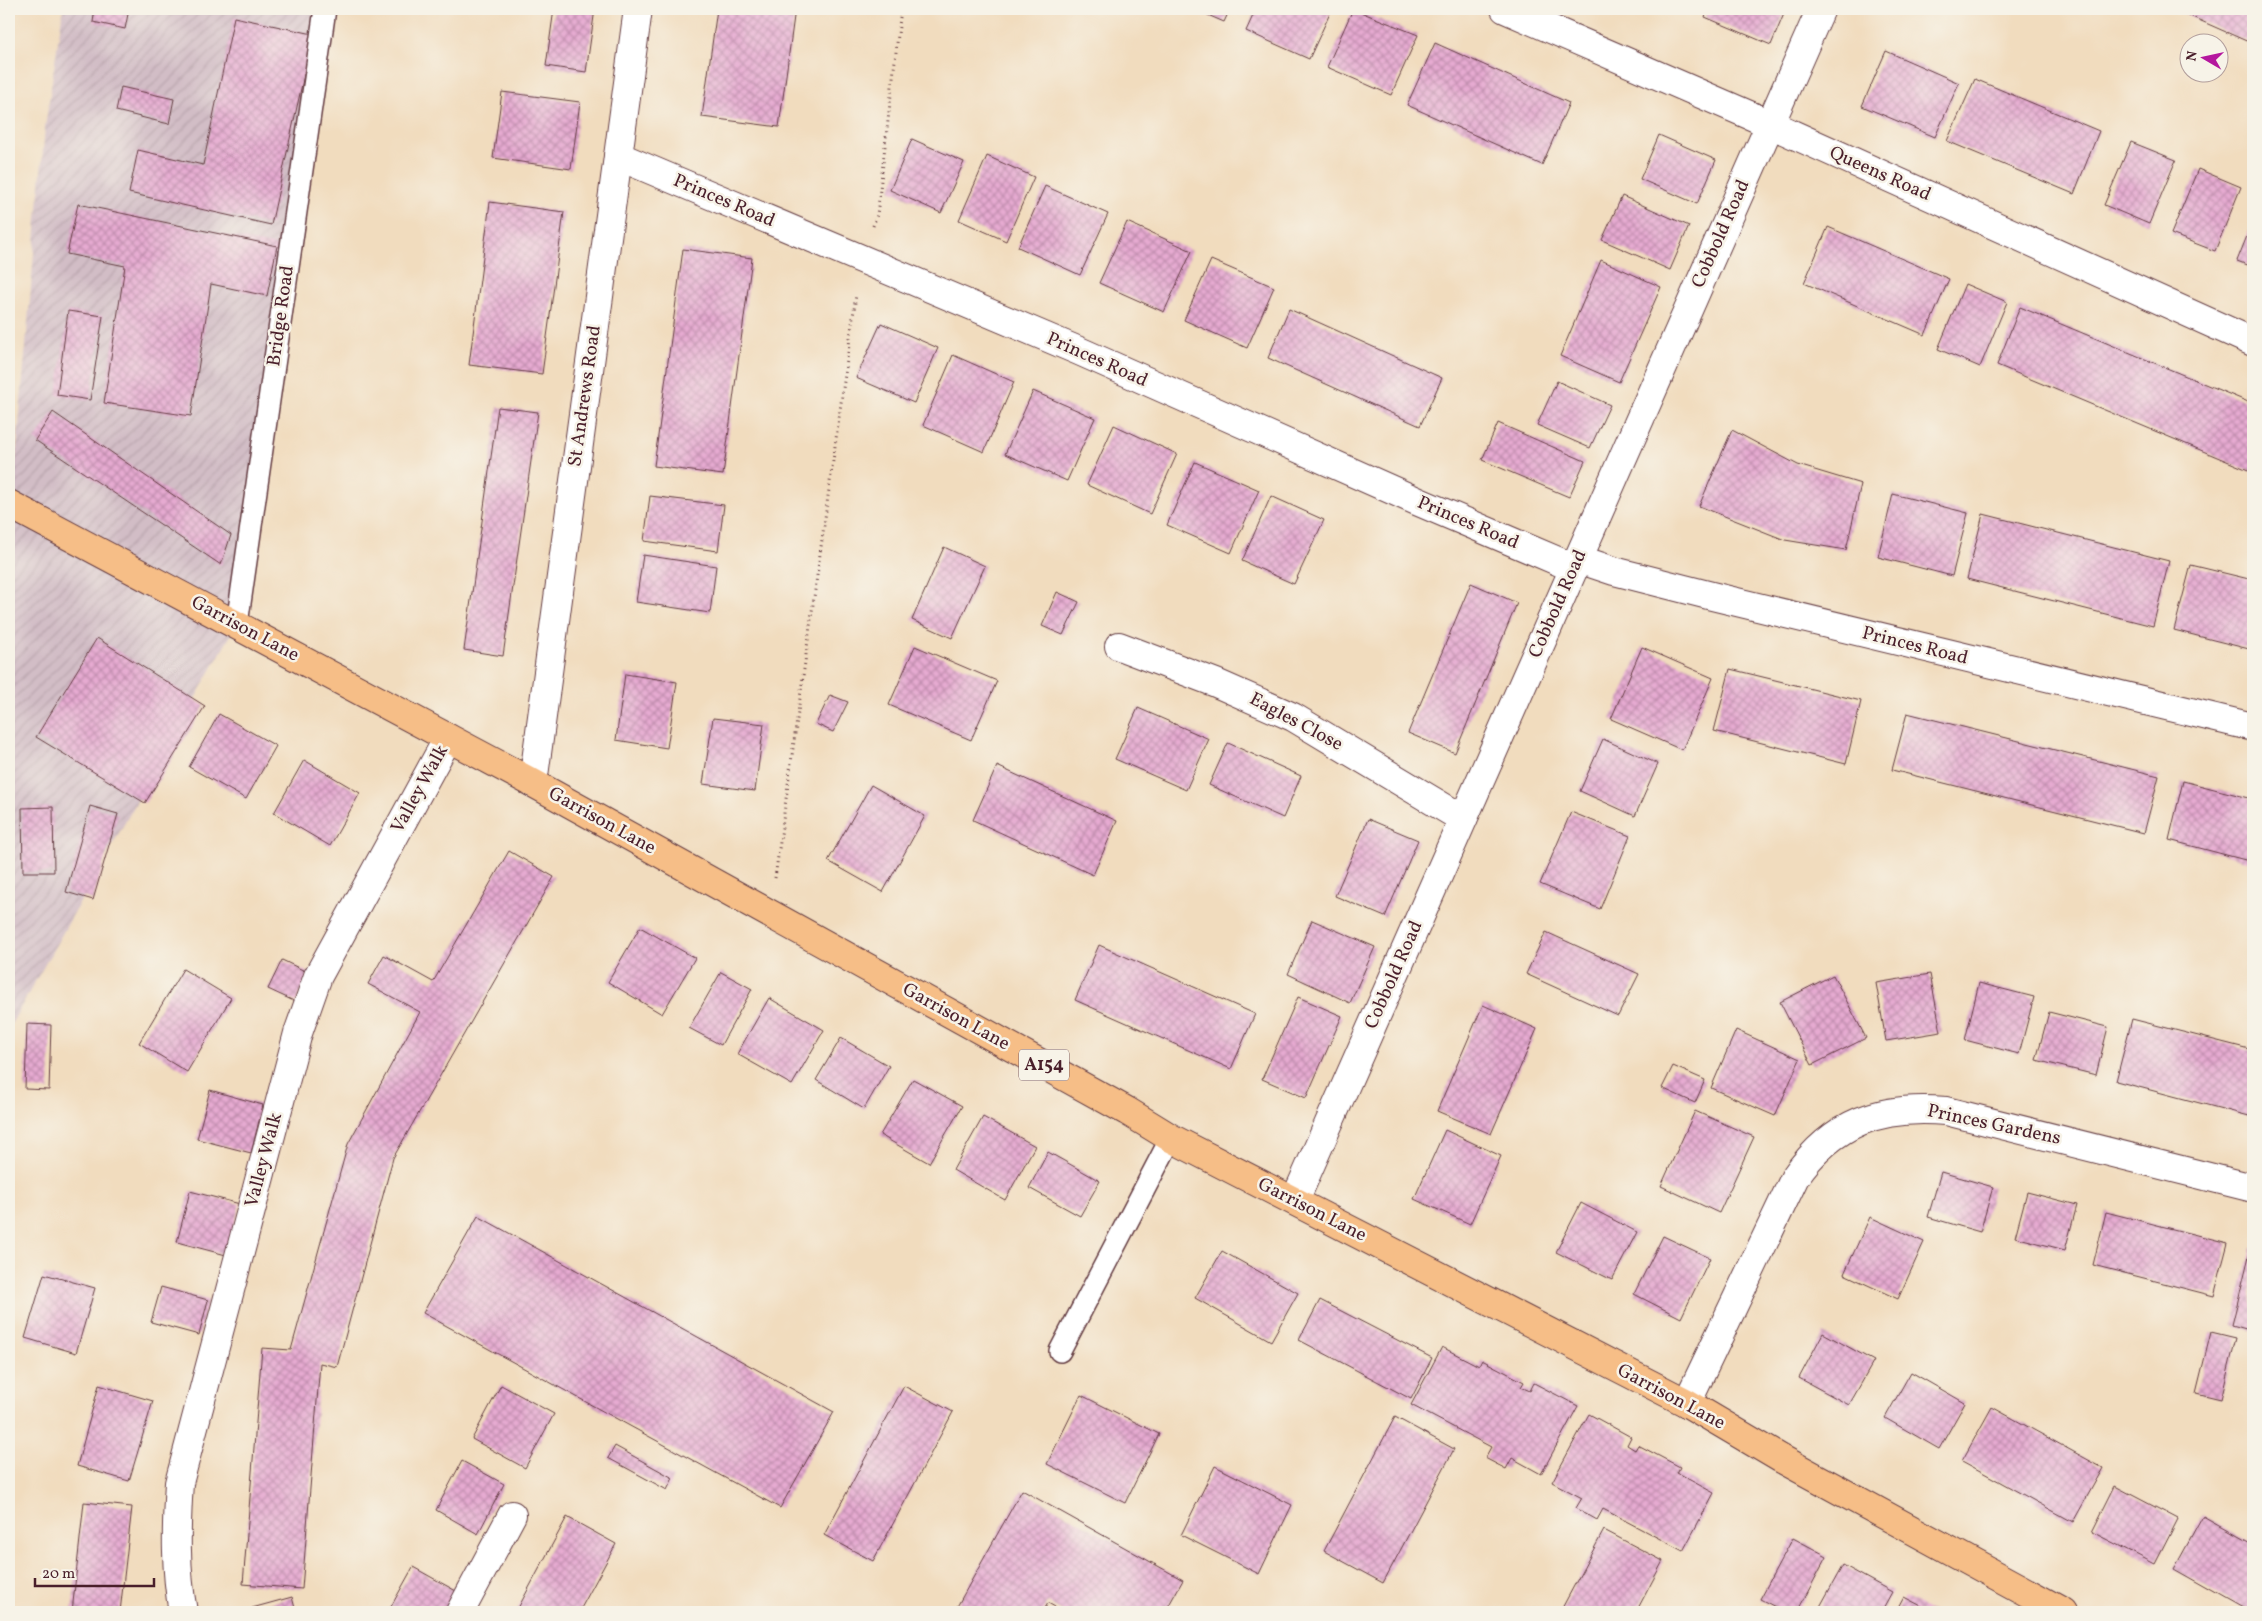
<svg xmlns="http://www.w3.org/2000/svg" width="2262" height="1621" viewBox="0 0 2262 1621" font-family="Vollkorn,serif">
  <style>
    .industrial { fill: url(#industrial-furrows) }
    .building { fill: url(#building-cross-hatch) }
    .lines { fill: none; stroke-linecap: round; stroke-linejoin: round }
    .lane-casing { stroke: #633b41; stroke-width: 24 }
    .street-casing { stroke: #633b41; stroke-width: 30 }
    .primary-casing { stroke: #633b41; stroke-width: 30 }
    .path { stroke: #633b41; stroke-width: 3; stroke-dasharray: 1 4; stroke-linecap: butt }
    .lane { stroke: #fff; stroke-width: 21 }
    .street { stroke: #fff; stroke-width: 28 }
    .primary { stroke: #f6be87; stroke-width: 28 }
    .labels { text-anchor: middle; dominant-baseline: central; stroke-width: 5; stroke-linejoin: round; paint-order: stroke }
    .shield { fill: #f7f3e8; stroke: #7e5f64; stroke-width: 1 }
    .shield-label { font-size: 18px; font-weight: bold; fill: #4a1f2b }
    .street-label { font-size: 19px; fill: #4a1f2b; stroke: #f7f3e8 }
  </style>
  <defs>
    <pattern id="industrial-furrows" width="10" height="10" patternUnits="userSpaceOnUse" patternTransform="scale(1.25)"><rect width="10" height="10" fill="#d2bdc6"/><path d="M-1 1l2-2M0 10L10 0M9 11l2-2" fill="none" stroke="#b6a2aa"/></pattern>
    <pattern id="building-cross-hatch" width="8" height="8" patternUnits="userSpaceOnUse" patternTransform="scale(1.25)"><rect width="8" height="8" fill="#e6aad1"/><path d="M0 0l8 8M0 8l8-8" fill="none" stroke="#bc8aaa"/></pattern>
  </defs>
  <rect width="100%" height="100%" fill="#f7f3e8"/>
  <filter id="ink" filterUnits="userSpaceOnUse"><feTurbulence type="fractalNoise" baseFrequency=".02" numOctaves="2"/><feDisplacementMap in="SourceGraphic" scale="10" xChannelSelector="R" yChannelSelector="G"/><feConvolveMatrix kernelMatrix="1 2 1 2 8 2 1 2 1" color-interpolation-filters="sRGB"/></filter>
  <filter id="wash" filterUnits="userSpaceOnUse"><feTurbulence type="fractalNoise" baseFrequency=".0096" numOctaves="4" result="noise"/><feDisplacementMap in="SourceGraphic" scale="20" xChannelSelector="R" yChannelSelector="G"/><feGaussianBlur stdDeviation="1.12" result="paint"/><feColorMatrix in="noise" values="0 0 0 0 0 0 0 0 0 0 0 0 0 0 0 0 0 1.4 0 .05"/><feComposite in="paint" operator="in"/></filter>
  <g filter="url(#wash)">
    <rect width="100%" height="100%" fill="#f1dcbe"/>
    <path class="industrial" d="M63,9H325L237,624L9,1028V538L45,127Z"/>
    <g id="blocks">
      <g class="building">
        <path d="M95,9H129L125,29L93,22Z"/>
        <path d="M554,9H595L586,72L546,66Z"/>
        <path d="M717,9H795L779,127L702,117Z"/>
        <path d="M1194,9H1230L1224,22Z"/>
        <path d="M1256,9H1332L1309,59L1246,31Z"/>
        <path d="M1353,9L1418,35L1391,95L1327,67Z"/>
        <path d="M1708,9H1786L1771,45L1705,17Z"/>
        <path d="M2185,9H2253V37L2251,43L2183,13Z"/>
        <path d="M234,17L313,34L271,225L129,193L138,150L203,165Z"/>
        <path d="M1435,43L1569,103L1542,165L1407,105Z"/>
        <path d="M1886,51L1959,83L1935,137L1862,106Z"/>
        <path d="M1975,79L2099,131L2074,194L1947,141Z"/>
        <path d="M121,87L174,99L169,124L116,111Z"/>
        <path d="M502,92L580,102L571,169L493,158Z"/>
        <path d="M1659,135L1716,160L1697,204L1640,179Z"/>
        <path d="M912,139L964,162L941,213L890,190Z"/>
        <path d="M2131,142L2176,160L2149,224L2104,205Z"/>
        <path d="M987,156L1034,177L1006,241L959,220Z"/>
        <path d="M2198,169L2241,187L2215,251L2171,234Z"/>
        <path d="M1045,186L1108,214L1080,275L1018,247Z"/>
        <path d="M1622,196L1689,226L1670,270L1602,240Z"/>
        <path d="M490,202L564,212L542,374L469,365Z"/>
        <path d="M78,204L277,246L267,296L211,284L191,416L104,403L125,266L67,254Z"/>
        <path d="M2253,221V267L2237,261Z"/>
        <path d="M1127,222L1192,251L1164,312L1099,283Z"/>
        <path d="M1828,227L1949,279L1925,335L1804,283Z"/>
        <path d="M683,249L752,258L723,475L654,466Z"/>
        <path d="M1211,260L1274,287L1247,348L1184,320Z"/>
        <path d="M1601,260L1661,287L1619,382L1560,356Z"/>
        <path d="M1965,284L2007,302L1980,367L1938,349Z"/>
        <path d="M2020,307L2253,404V472L1997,365Z"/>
        <path d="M1289,309L1442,378L1420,426L1268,358Z"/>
        <path d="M68,311L103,316L90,400L57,395Z"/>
        <path d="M881,323L938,348L914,403L856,378Z"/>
        <path d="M953,355L1014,382L984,452L923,425Z"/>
        <path d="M1557,381L1610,405L1590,448L1537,425Z"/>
        <path d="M1033,391L1095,418L1067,481L1005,454Z"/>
        <path d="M498,407L538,412L503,656L464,650Z"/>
        <path d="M53,412L231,535L221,565L35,440Z"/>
        <path d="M1498,423L1585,461L1569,497L1482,460Z"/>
        <path d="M1114,425L1177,454L1150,514L1087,485Z"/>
        <path d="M1732,430L1798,465L1861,484L1846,550L1785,540L1699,506Z"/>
        <path d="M1195,462L1259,490L1231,553L1167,525Z"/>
        <path d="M1893,494L1968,513L1952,576L1878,557Z"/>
        <path d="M650,496L724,505L718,551L644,541Z"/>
        <path d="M1271,496L1324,520L1294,584L1242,561Z"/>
        <path d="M1983,514L2169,561L2153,626L1967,579Z"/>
        <path d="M944,547L985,566L952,638L912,620Z"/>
        <path d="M643,555L716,566L710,613L636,602Z"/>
        <path d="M2191,565L2253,580V650L2174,630Z"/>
        <path d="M1471,583L1517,603L1455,753L1408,733Z"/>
        <path d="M1057,592L1079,602L1063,635L1042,626Z"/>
        <path d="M97,638L205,706L145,803L36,737Z"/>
        <path d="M915,646L997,681L971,740L889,705Z"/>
        <path d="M1642,647L1713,678L1682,750L1611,719Z"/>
        <path d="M1730,669L1861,701L1846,764L1714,731Z"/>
        <path d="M625,674L677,682L667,748L616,740Z"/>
        <path d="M830,695L848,702L833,732L816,724Z"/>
        <path d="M1138,708L1209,739L1186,790L1115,759Z"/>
        <path d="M1907,713L2159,776L2144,833L1892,770Z"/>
        <path d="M219,714L276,746L246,799L189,767Z"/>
        <path d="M713,718L764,724L755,791L703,784Z"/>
        <path d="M1603,739L1658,764L1635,816L1580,791Z"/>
        <path d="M1228,743L1301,776L1283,818L1209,785Z"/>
        <path d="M304,760L360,793L330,846L274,813Z"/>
        <path d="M997,766L1117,821L1093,875L973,820Z"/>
        <path d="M2183,781L2253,799V862L2169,840Z"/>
        <path d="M871,785L925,816L883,892L828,861Z"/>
        <path d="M90,806L118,814L93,900L66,892Z"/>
        <path d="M53,807L54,872H23L22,808Z"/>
        <path d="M1571,812L1630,836L1600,909L1540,884Z"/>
        <path d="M1368,819L1418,840L1385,917L1335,896Z"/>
        <path d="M509,851L554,877L393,1158L337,1367L320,1363L302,1589L243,1584L262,1348L291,1350L348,1144L420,1012L368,984L384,955L433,982Z"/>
        <path d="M1312,920L1375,947L1350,1003L1288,974Z"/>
        <path d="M640,927L695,958L662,1014L608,982Z"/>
        <path d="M1546,932L1639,974L1618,1016L1526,974Z"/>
        <path d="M1099,945L1255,1014L1231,1069L1075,1000Z"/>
        <path d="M282,960L309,973L296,1002L268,989Z"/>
        <path d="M183,969L231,998L187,1072L139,1043Z"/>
        <path d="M721,972L752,989L721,1045L689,1028Z"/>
        <path d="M1930,974L1941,1032L1886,1041L1876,983Z"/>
        <path d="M1833,975L1866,1038L1812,1065L1780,1002Z"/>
        <path d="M1979,983L2034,997L2019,1054L1965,1040Z"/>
        <path d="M1298,997L1342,1016L1306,1098L1262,1079Z"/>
        <path d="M769,998L824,1030L792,1085L737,1054Z"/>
        <path d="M1483,1005L1537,1029L1491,1134L1437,1111Z"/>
        <path d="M2049,1012L2108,1027L2096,1075L2036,1060Z"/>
        <path d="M2132,1019L2253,1050V1117L2116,1081Z"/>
        <path d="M27,1024L51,1025L49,1090L25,1089Z"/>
        <path d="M1736,1030L1800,1059L1775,1116L1711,1088Z"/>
        <path d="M841,1038L889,1066L864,1109L816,1080Z"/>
        <path d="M1673,1066L1705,1080L1695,1103L1662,1088Z"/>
        <path d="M913,1079L962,1106L929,1163L880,1135Z"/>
        <path d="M210,1090L263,1105L251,1153L197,1139Z"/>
        <path d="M1695,1111L1754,1137L1719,1213L1661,1186Z"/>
        <path d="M983,1117L1035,1146L1005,1200L953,1170Z"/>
        <path d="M1445,1130L1501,1156L1470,1224L1414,1199Z"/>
        <path d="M1048,1152L1100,1181L1080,1216L1029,1188Z"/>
        <path d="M1941,1172L1993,1187L1980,1232L1928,1217Z"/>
        <path d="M190,1191L240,1204L226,1255L177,1242Z"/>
        <path d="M2027,1192L2077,1205L2065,1250L2015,1237Z"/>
        <path d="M1581,1203L1637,1232L1612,1280L1556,1252Z"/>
        <path d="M2106,1212L2228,1243L2214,1296L2093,1265Z"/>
        <path d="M478,1216L834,1412L780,1508L423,1313Z"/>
        <path d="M1870,1217L1924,1242L1898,1299L1844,1274Z"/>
        <path d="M1663,1236L1710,1258L1681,1318L1634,1294Z"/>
        <path d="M2251,1248H2253V1331L2232,1325Z"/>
        <path d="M1222,1251L1298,1293L1271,1341L1195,1298Z"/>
        <path d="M44,1274L95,1288L76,1353L25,1338Z"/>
        <path d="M161,1287L208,1300L199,1335L151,1322Z"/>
        <path d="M1320,1300L1432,1358L1411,1399L1299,1340Z"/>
        <path d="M2211,1332L2236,1338L2221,1399L2196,1393Z"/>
        <path d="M1823,1333L1874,1361L1849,1405L1799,1378Z"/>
        <path d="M1442,1347L1479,1366L1482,1360L1524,1382L1521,1387L1530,1391L1534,1383L1578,1406L1541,1474L1512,1458L1506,1469L1485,1458L1491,1447L1411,1405Z"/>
        <path d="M1911,1372L1965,1403L1939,1449L1885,1418Z"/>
        <path d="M99,1385L153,1401L129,1481L77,1466Z"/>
        <path d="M501,1385L554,1414L525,1468L472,1439Z"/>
        <path d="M904,1386L953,1412L873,1561L824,1535Z"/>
        <path d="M1081,1395L1159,1434L1125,1503L1047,1464Z"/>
        <path d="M1992,1407L2103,1468L2073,1522L1962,1461Z"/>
        <path d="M1589,1414L1631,1437L1627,1445L1635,1450L1638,1445L1680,1467L1677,1473L1714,1493L1683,1551L1603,1509L1597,1520L1576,1508L1582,1498L1552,1482Z"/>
        <path d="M1395,1417L1454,1449L1383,1583L1324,1551Z"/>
        <path d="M615,1446L673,1478L667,1490L608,1458Z"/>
        <path d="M462,1461L504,1484L478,1534L436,1510Z"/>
        <path d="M1215,1466L1292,1505L1259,1574L1181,1535Z"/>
        <path d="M2115,1486L2178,1519L2155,1564L2092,1532Z"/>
        <path d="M1022,1490L1183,1580L1165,1612H1064L1048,1603L1043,1612H954Z"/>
        <path d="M84,1502L132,1507L120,1612H72Z"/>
        <path d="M2203,1516L2253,1544V1612H2250L2174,1569Z"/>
        <path d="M567,1517L616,1544L579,1612H516Z"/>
        <path d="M1604,1530L1663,1561L1636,1612H1560Z"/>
        <path d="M1793,1538L1827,1556L1797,1612H1785L1760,1599Z"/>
        <path d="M1843,1565L1892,1592L1881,1612H1817Z"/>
        <path d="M413,1567L456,1591L445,1612H388Z"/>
        <path d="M292,1597L296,1612H253L252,1608Z"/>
        <path d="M1904,1597L1933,1612H1896Z"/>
      </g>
    </g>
  </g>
  <g filter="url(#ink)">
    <use href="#blocks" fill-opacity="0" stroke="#633b41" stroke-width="1"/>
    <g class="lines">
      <defs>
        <g id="lane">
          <path d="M237,624L325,9"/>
          <path d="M1060,1351L1171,1138"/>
        </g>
        <g id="street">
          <path d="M1505,9L1770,124L2253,342"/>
          <path d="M618,156L1079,351L1419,502L1574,568"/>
          <path d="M1578,559L1614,571L1712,596L2253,727"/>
          <path d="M1119,646L1216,683L1293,717L1463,819"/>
          <path d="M533,783L638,9"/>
          <path d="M1295,1200L1821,9"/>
          <path d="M1687,1403L1795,1177C1833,1122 1881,1105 1946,1111L2253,1188"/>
          <path d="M183,1612C175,1569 176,1527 179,1483L298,1033L318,976L448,738"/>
          <path d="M460,1612L512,1515"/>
        </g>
        <path id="primary" d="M9,504L533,783L1127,1111L1171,1138L1687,1403L1780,1458L2063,1612"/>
      </defs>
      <use href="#lane" class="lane-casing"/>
      <use href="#street" class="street-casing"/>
      <use href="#primary" class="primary-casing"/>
      <g class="path">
        <path d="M873,226L877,215L901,9"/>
        <path d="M775,878L856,295"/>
      </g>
      <use href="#lane" class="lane"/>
      <use href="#street" class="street"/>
      <use href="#primary" class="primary"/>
    </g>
  </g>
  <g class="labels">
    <rect class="shield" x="1019" y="1049.5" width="50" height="31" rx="4"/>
    <g class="shield-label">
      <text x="1044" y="1065">A154</text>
    </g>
    <g class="street-label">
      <text transform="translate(1880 174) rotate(24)">Queens Road</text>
      <text transform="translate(724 201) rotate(23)">Princes Road</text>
      <text transform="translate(1721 234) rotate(-66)">Cobbold Road</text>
      <text transform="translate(281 316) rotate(-82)">Bridge Road</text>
      <text transform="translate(1097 360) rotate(24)">Princes Road</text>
      <text transform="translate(585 396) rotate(-82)">St Andrews Road</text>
      <text transform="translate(1468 523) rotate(23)">Princes Road</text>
      <text transform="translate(1558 604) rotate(-66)">Cobbold Road</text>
      <text transform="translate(245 629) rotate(28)">Garrison Lane</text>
      <text transform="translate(1915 646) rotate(14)">Princes Road</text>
      <text transform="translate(1296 722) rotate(28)">Eagles Close</text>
      <text transform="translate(420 789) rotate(-61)">Valley Walk</text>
      <text transform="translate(602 821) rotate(29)">Garrison Lane</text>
      <text transform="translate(1394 975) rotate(-66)">Cobbold Road</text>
      <text transform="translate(956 1017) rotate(29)">Garrison Lane</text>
      <text transform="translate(1994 1125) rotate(12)">Princes Gardens</text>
      <text transform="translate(264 1160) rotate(-75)">Valley Walk</text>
      <text transform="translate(1312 1210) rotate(27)">Garrison Lane</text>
      <text transform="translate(1671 1397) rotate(28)">Garrison Lane</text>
    </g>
  </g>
  <rect width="2262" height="1621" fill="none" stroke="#f7f3e8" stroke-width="30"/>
  <g transform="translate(2204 58) rotate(279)"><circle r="24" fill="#f7f3e8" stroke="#b29e9c"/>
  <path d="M0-4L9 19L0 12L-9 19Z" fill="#b5179e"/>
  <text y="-8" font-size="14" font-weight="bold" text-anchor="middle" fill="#4a1f2b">N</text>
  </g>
  <path d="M35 1578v8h119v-8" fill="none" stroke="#4a1f2b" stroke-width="2.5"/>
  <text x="42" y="1578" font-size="15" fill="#4a1f2b" stroke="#f7f3e8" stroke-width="4" paint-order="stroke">20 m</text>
</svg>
